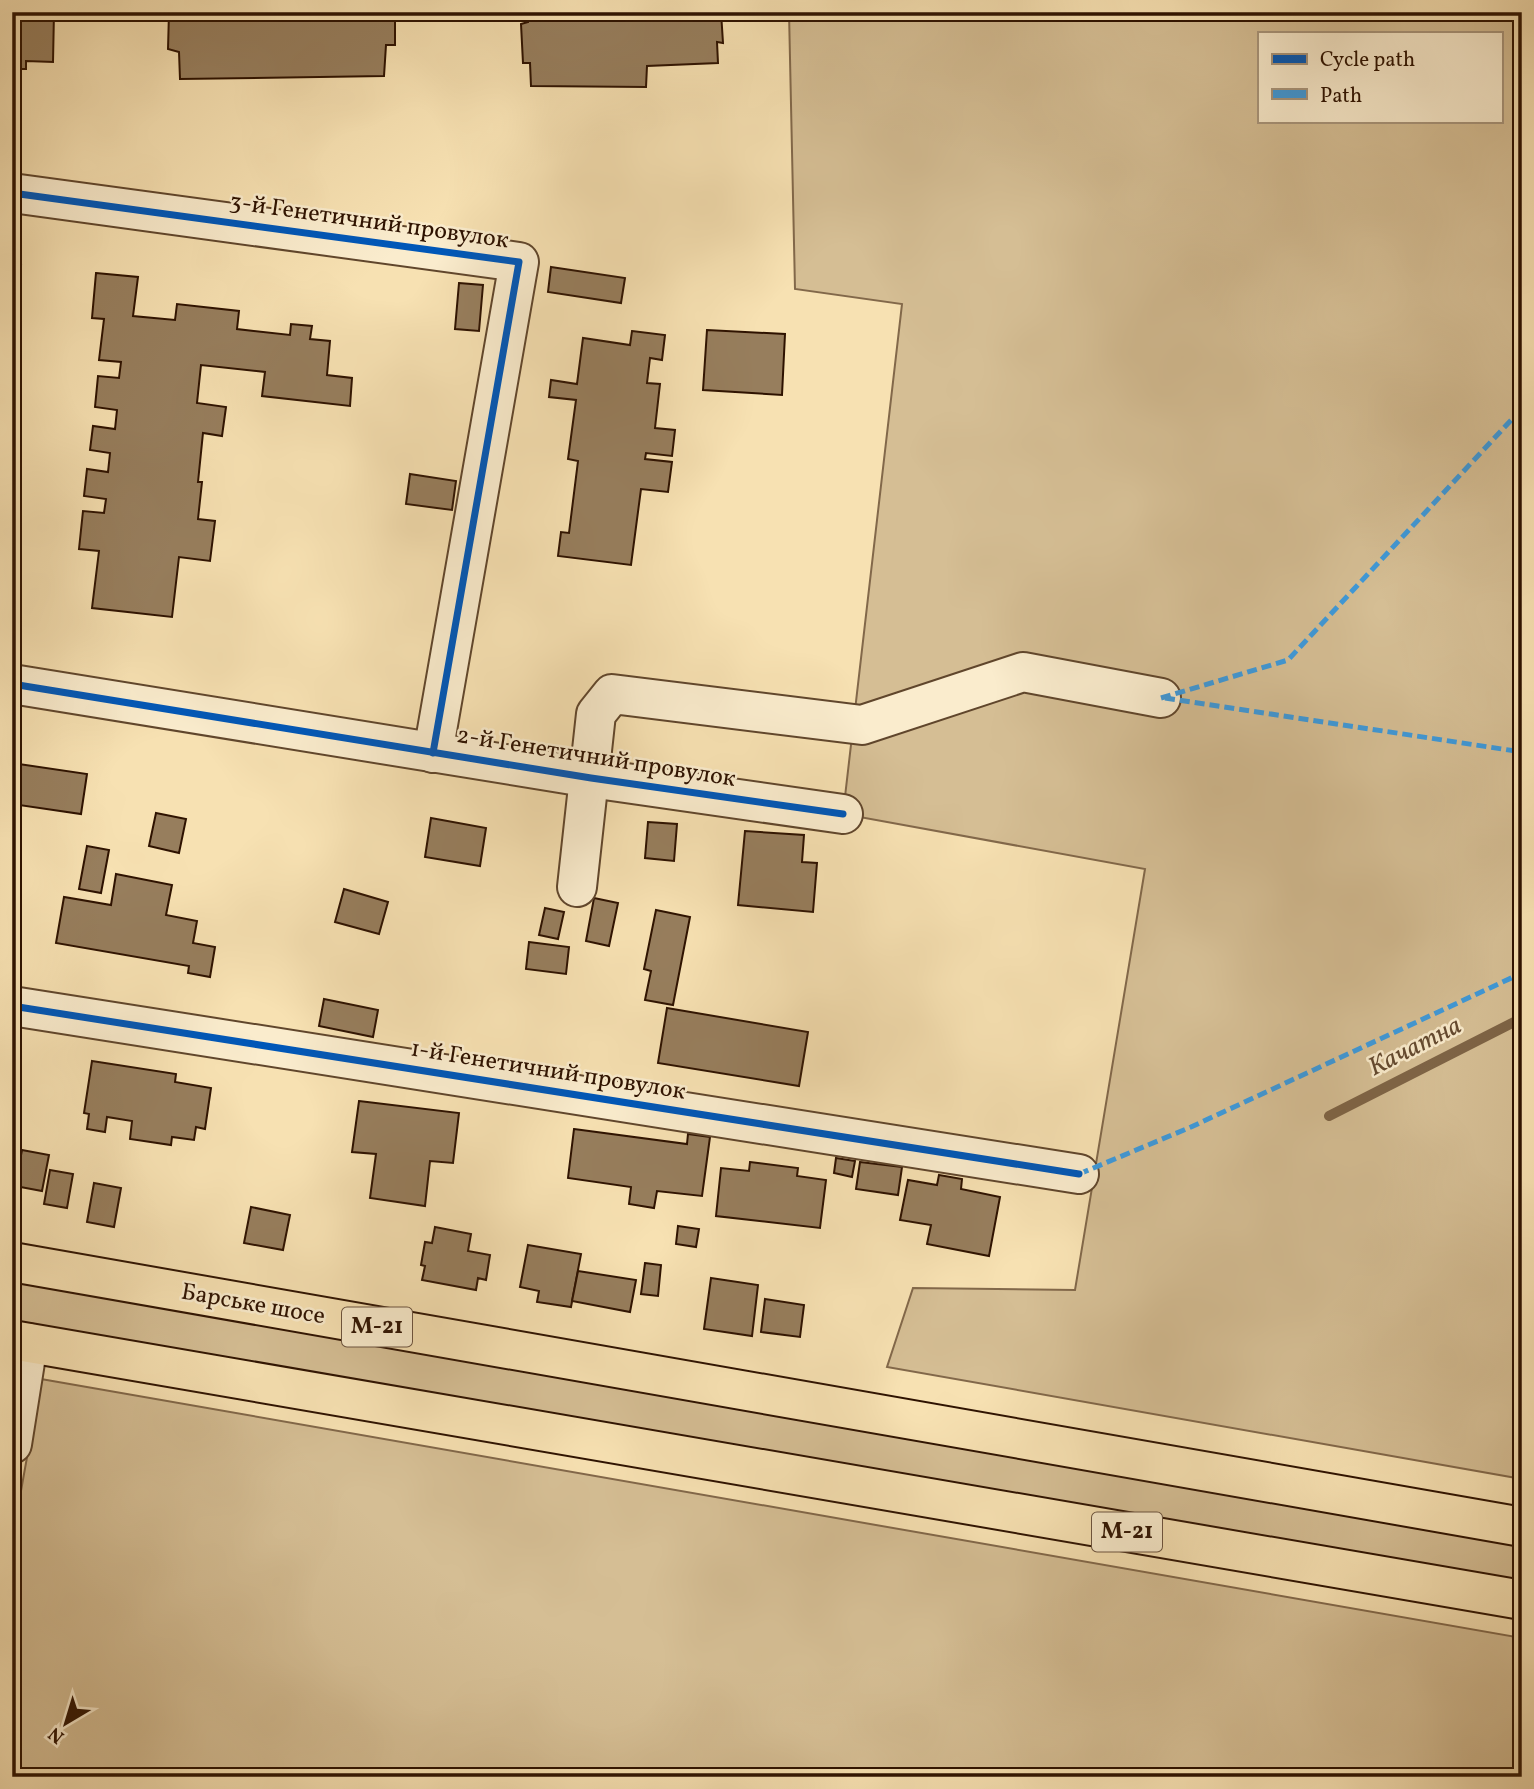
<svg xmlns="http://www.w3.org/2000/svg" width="1534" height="1789" viewBox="0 0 1534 1789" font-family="Vollkorn,serif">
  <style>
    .green { fill: #d5be94; stroke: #82684a; stroke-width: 2; fill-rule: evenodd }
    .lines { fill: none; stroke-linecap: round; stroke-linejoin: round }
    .stream { stroke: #7e6446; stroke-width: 10 }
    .building { fill: #977e5d; stroke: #2e1200; stroke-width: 2 }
    .minor-casing { stroke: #60462c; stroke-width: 42 }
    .highway-casing { stroke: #2e1200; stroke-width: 42 }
    .minor { stroke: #faeccd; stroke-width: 38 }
    .highway { stroke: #f7e1b2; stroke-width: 38 }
    .quiet { stroke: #3d9adc; stroke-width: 5; stroke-dasharray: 10 5; stroke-linecap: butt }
    .cycleway-casing { stroke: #faeccd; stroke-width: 11 }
    .cycleway { stroke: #0057b8; stroke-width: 7 }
    .labels { text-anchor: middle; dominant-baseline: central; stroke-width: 5; stroke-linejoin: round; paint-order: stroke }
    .shield { fill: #faeccd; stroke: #6b533e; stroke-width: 2 }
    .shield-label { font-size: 23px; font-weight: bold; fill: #2e1200 }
    .street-label { font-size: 24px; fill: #2e1200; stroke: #faeccd }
    .water-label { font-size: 26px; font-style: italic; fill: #63492f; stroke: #faeccd }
  </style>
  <rect width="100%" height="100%" fill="#f7e1b2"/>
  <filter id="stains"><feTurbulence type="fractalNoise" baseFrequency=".00286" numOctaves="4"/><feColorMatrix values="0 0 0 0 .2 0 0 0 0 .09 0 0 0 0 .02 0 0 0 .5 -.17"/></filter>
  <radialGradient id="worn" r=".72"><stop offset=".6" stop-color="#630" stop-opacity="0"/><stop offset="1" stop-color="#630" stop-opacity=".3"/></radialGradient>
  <g class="green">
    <path d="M789,12H1522V1479L887,1367L913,1288L1075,1290L1145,869L843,814L902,304L795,289ZM1259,33H1501V121H1259Z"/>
    <path d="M12,1262L1522,1527V1600L12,1340Z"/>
    <path d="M41,1379L1522,1638V1777H12V1530H14Z"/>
  </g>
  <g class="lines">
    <path class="stream" d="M1329,1116L1522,1018"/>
  </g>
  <g class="building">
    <path d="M12,12H54L53,62L26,61V69H12Z"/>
    <path d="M169,12H395V45H386L384,76L180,79L179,52L168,49Z"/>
    <path d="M527,12H721L723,43L717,42L718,63L647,66L646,87L531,86L530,63H523L521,24L528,22Z"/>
    <path d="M12,264L21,265L15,321L12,320Z"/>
    <path d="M551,267L625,278L621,303L548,292Z"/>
    <path d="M96,273L138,277L133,316L175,320L177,304L239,311L237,329L290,335L291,324L312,326L310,339L330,341L327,375L352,378L350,406L262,396L265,372L201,365L197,403L226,407L222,436L203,433L198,482H202L198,519L215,521L210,561L179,557L172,617L92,608L99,551L79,549L83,511L104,513L106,499L84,496L87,469L108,472L110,453L90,450L93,426L115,429L117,410L95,407L98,376L119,378L121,362L99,360L104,319L92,318Z"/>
    <path d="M459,283L483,285L479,331L455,329Z"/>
    <path d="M707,330L785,334L782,395L703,390Z"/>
    <path d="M632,331L665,335L662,360L650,358L647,383L660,384L655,428L675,430L672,456L646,453L645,459L672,462L668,492L641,489L631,565L558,556L561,532L569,533L578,461L568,459L576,400L549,397L551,380L577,384L583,338L630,345Z"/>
    <path d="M410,474L456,481L452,510L406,504Z"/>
    <path d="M12,763L87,774L81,814L12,804Z"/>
    <path d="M156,813L186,819L179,853L149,846Z"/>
    <path d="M431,818L486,828L480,866L425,857Z"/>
    <path d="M648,822L677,824L674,861L645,858Z"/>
    <path d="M745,831L804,835L802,862L817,863L813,912L738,905Z"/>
    <path d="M87,846L109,850L101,893L79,889Z"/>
    <path d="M116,874L172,885L166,915L197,921L193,943L215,947L210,977L188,973L189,966L56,943L64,897L111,905Z"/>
    <path d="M344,889L388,902L379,934L335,922Z"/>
    <path d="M594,898L618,903L609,946L586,941Z"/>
    <path d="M545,908L564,912L558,939L539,935Z"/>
    <path d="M656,910L690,917L673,1005L645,1000L651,971L644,969Z"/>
    <path d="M529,942L569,947L566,974L526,969Z"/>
    <path d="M324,999L378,1010L373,1037L319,1026Z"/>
    <path d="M667,1008L808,1032L799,1086L658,1063Z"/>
    <path d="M92,1061L176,1074L175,1082L211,1088L205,1129L196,1127L194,1140L172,1137L171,1145L130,1139L132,1121L107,1117L105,1132L87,1129L89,1114L84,1113Z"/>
    <path d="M359,1101L459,1113L453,1163L430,1161L425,1206L370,1198L376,1154L352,1152Z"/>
    <path d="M574,1129L687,1144L688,1134L710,1137L702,1196L657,1191L654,1208L629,1204L631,1187L568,1178Z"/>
    <path d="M22,1150L49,1155L42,1191L15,1186Z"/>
    <path d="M836,1158L855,1161L852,1177L834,1173Z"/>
    <path d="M750,1162L798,1168L797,1176L826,1180L820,1228L716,1216L721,1168L749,1171Z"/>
    <path d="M860,1162L902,1167L898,1195L856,1189Z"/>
    <path d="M50,1170L73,1174L67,1208L44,1204Z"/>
    <path d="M939,1175L962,1179L961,1189L1000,1197L989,1256L927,1244L931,1225L900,1220L908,1180L937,1185Z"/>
    <path d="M94,1183L121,1188L114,1227L87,1222Z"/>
    <path d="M251,1207L290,1215L283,1250L244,1243Z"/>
    <path d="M678,1226L699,1229L696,1247L676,1244Z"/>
    <path d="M435,1227L471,1234L468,1251L490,1255L486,1280L478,1278L476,1290L422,1280L425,1266L421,1265L425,1242L432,1243Z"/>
    <path d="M528,1245L581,1254L571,1307L537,1302L539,1291L520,1287Z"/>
    <path d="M645,1263L661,1265L658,1296L641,1294Z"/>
    <path d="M578,1271L636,1280L630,1312L572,1301Z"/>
    <path d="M711,1278L758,1285L752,1336L704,1329Z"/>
    <path d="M765,1299L804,1305L800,1337L761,1332Z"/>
  </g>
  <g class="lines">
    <defs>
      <g id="minor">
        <path d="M12,193L519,262L433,753"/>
        <path d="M12,684L591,778L843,814"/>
        <path d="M577,887L596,714L612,694L862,725L1023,672L1161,698"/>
        <path d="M12,1006L1079,1174"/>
        <path d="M12,1444L28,1343"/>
      </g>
      <g id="highway">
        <path d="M12,1262L1522,1527"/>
        <path d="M12,1340L1522,1600"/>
      </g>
    </defs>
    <use href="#minor" class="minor-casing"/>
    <use href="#highway" class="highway-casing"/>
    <use href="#minor" class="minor"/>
    <use href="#highway" class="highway"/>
    <g class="quiet">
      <path d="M1161,698L1288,660L1514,417L1522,412"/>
      <path d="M1165,698L1522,752"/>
      <path d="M1079,1174L1191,1127L1522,973"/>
    </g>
    <defs>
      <g id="cycleway">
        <path d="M12,193L519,262L433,753"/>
        <path d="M12,684L591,778L843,814"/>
        <path d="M12,1006L1079,1174"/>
      </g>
    </defs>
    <use href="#cycleway" class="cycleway-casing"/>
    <use href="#cycleway" class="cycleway"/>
  </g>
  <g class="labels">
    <g class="shield">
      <rect x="342" y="1307.5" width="70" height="39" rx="5"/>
      <rect x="1092" y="1512.5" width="70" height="39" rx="5"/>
    </g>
    <g class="shield-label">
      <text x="377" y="1327">М-21</text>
      <text x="1127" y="1532">М-21</text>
    </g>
    <g class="street-label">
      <text transform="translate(369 222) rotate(8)">3-й Генетичний провулок</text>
      <text transform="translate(596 758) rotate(9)">2-й Генетичний провулок</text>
      <text transform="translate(548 1071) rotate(9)">1-й Генетичний провулок</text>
      <text transform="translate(253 1305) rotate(10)">Барське шосе</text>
    </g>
    <g class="water-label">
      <text transform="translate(1415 1047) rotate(-27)">Качатна</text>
    </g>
  </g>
  <rect width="1534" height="1789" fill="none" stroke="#f7e1b2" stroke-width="42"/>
  <rect x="14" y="14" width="1506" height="1761" fill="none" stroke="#2e1200" stroke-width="3.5"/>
  <rect x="21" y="21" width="1492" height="1747" fill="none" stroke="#2e1200" stroke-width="2"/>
  <rect x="1258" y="32" width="245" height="91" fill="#faeccd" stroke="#a8957b" stroke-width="2"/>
  <rect x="1272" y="54" width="35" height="10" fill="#0057b8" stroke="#a8957b" stroke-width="2"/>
  <text x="1320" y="66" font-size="21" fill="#2e1200">Cycle path</text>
  <rect x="1272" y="89" width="35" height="10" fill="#3d9adc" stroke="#a8957b" stroke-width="2"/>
  <text x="1320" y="102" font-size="21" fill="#2e1200">Path</text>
  <g transform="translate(66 1723) rotate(218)" stroke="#faeccd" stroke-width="5" paint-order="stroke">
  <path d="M0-5L12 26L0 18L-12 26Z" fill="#2e1200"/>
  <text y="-10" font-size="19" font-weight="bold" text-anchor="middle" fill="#2e1200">N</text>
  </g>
  <rect width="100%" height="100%" filter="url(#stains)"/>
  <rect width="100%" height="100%" fill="url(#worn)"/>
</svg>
